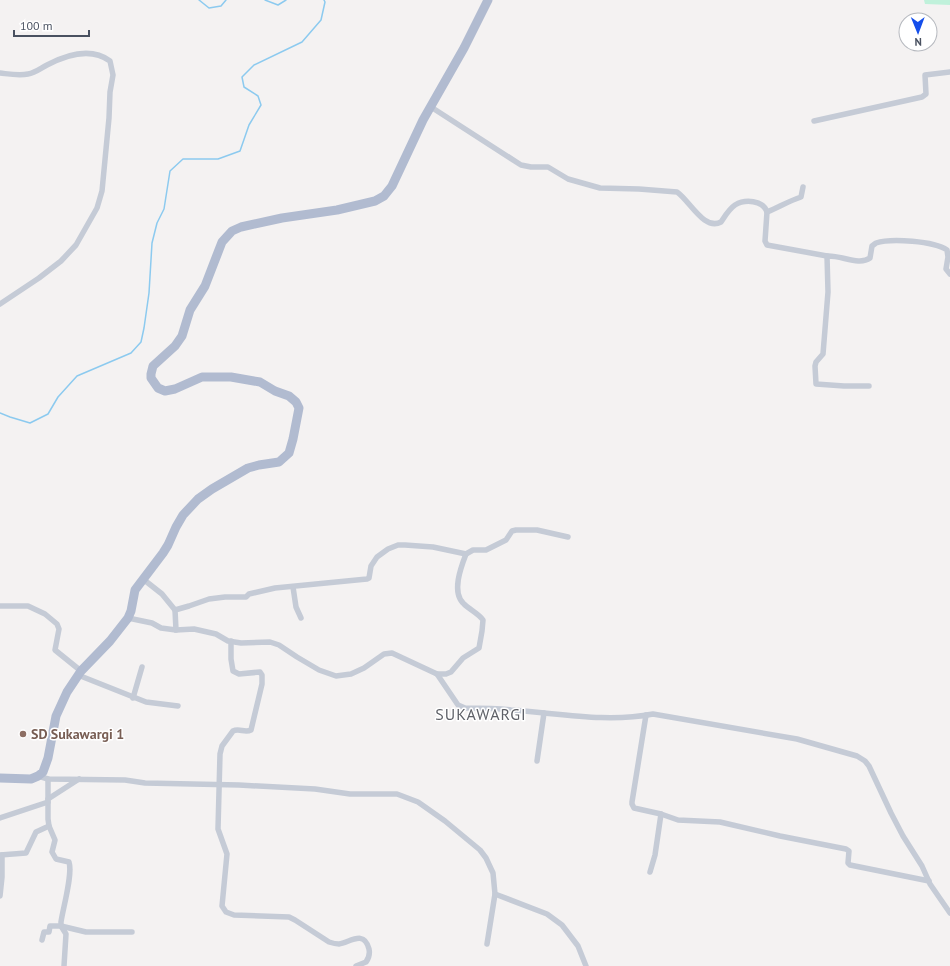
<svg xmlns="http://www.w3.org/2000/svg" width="950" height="966" viewBox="0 0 950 966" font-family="'PT Sans',sans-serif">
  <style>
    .green { fill: #c0f1db }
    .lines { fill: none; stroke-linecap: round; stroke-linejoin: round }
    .stream { stroke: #8ccaef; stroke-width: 1.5 }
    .street { stroke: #c5cbd6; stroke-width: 5.5 }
    .primary { stroke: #b1bbd0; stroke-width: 9 }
    .education-dot { fill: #8d6e63; stroke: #fff; stroke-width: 1.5 }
    .labels { text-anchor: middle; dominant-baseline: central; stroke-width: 3; stroke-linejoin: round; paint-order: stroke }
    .education-label { font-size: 14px; font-weight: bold; fill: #785e54; stroke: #fff; text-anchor: start }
    .quarter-label { font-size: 16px; letter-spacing: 1px; fill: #5e6067; stroke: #fff }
  </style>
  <rect width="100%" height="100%" fill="#f4f2f2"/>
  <path class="green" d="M924,0H950V5L925,4Z"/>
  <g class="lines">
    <g class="stream">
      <path d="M199,0L209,8L221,6L226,0"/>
      <path d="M265,0L278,5L286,0"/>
      <path d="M0,413L10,417L30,423L48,414L58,397L77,376L131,353L141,342L144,328L149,293L152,243L157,223L164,209L170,171L183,159H218L240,151L249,125L261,105L258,96L244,87L242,77L254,65L302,42L321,20L325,2L324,0"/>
    </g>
    <g class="street">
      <path d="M0,73C9,74 19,76 28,74C35,73 41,68 47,65C66,55 91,47 110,61L113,75L110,92L109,118L102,191L97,208L76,245L61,261L39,278L0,304"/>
      <path d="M431,107L521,165L531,167H548L568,179L600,188L639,189L677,192C690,201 704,231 721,222C725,216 729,209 735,205C745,199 763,200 767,212L765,241L767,245L827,256"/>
      <path d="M814,121L922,97L926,94L925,75L950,72"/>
      <path d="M767,212C779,207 789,201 801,197L803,187"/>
      <path d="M869,386H844L816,384L815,366L816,362L823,354L828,292L827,256C841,255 859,266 870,258L872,246L876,243C891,238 934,241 947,250L948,257L946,269L950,274"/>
      <path d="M143,579L162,594L175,610"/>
      <path d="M293,587L296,607L301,618"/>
      <path d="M0,606H28L45,614L57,624L59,629L55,650L81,671"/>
      <path d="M128,618L152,623L161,628L176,630L194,629L216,634L228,641L241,643L270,642L279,645L297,657L319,670L336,676L351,674L364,668L384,654L392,653L437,674L458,705L465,708C480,708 496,708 511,710C558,713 606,723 653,714L797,739L857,756L865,761L869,766L891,813L903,836L922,866L930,884L950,913"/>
      <path d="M176,630L175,610L189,606L209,599L225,597H246L249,594L275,588L367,579L369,578L371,566L377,557L388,549L398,545H405L433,547L466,554L473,550H486L506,540L512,531L516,530H537L568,537"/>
      <path d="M231,641V659L233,671L239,674L260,672L262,675V684L251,730C245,733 239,728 233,731L222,746L220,754L218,829L227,854L222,906L226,912L234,915L289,917L295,920L329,942C332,943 335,944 339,944C349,943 364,929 369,949C370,954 369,958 366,962L356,966"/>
      <path d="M437,674H446L451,672L463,658L479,648L482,631L483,620C478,613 470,610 464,604C451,593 461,567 466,554"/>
      <path d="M78,675L146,702L178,706"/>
      <path d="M133,698L142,667"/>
      <path d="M646,715L632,802V804L634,808L661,814L678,820L720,822L780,836L846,849L849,851L848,863L850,865L929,881"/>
      <path d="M537,761L544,713"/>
      <path d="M38,776L48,779L125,780L145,783L239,785L315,789L350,794H397L418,802L445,821L480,850L486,858L493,873L495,894L547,914L562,925L578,946L586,966"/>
      <path d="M48,779V819L49,826L55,840L52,852L56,859L69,862C73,874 63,908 61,922V926L66,934L64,966"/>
      <path d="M48,799L79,779"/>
      <path d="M0,818L48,802"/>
      <path d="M0,855L26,853L36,832L49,826"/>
      <path d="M650,872L655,855L661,814"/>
      <path d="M0,896L2,877V855"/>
      <path d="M42,940L44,932H49L50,926H61L86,932H132"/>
      <path d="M487,944L495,894"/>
    </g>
    <path class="primary" d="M0,778L31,779L38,776L43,772L48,758L56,716L67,692L81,671L110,641L128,618L131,611L135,590L163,553L168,545L176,527L183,515L198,499L212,489L248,468L259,465L279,462L289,453L293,439L299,408L296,402L289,396L275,391L260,382L231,377H202L175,389L165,391L158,388L151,378V374L153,366L175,346L182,336L190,310L205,286L222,242L232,231L241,227L282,218L337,210L375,201L384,196L392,186L423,120L464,48L488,0"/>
  </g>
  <circle class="education-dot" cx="23" cy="734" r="4"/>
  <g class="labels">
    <g class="education-label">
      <text x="31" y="734">SD Sukawargi 1</text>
    </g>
    <g class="quarter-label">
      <text x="481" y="714">SUKAWARGI</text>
    </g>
  </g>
  <g transform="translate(918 32) rotate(179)"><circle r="19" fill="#ffffff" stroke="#b6b9bf"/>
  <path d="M0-3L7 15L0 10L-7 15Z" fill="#144eeb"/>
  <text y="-6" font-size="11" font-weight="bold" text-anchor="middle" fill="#495160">N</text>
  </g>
  <path d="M14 30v6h75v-6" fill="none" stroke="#495160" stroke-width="2"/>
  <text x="20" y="30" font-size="12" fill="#495160" stroke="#ffffff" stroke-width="3" paint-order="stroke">100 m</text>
</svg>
